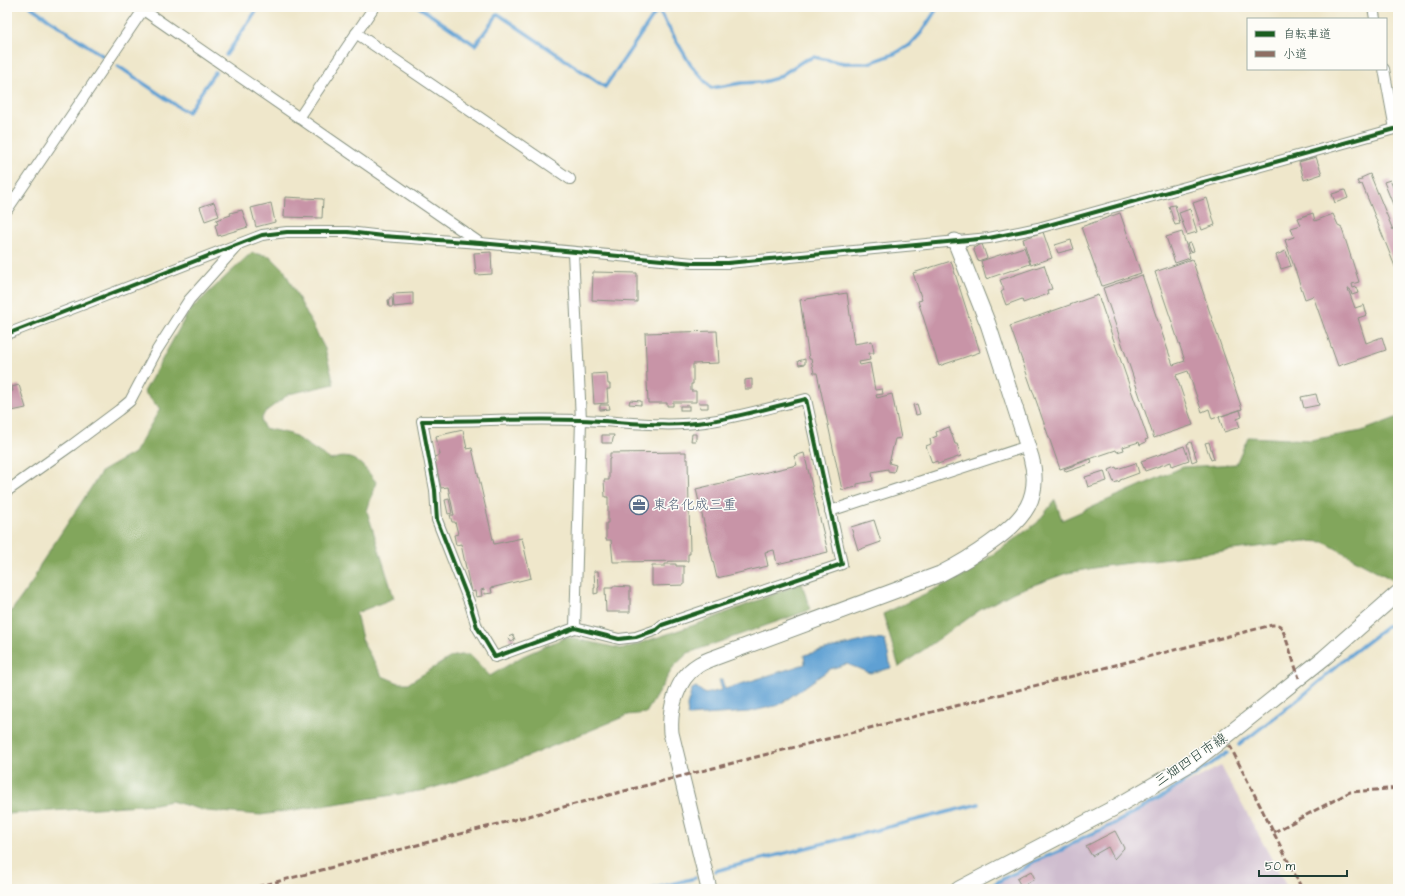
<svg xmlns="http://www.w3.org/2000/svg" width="1405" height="896" viewBox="0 0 1405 896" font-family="'Architects Daughter','Klee One',sans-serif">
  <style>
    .industrial { fill: #cfbdcf }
    .forest { fill: #82a65b; stroke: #507248 }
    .water { fill: #5fa0d3; stroke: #3f6e84 }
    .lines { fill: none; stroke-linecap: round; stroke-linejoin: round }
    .stream { stroke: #5fa0d3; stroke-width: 3.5 }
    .building { fill: #c894a7 }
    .street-casing { stroke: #879280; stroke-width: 12 }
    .secondary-casing { stroke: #879280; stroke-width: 17 }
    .street { stroke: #fff; stroke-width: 10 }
    .secondary { stroke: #fff; stroke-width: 15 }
    .quiet { stroke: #8d6e63; stroke-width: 3; stroke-dasharray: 6 3; stroke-linecap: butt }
    .cycleway-casing { stroke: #fdfcf7; stroke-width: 6 }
    .cycleway { stroke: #1b5e20; stroke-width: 4 }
    .labels { text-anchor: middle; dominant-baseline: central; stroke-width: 3; stroke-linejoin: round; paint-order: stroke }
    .service-label { font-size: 14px; fill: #4e5e75; stroke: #fdfcf7; text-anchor: start }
    .street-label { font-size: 14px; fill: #1f3d34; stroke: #fdfcf7 }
  </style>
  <rect width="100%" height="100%" fill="#fdfcf7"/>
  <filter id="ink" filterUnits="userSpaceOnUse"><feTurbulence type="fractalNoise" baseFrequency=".025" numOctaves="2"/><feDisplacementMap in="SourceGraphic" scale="8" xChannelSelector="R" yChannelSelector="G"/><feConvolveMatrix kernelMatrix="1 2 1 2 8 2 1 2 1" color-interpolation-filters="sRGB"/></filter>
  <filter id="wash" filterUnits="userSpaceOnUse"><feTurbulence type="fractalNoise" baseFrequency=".012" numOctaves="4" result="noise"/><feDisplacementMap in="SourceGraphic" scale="16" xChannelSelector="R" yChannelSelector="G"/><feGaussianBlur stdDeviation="0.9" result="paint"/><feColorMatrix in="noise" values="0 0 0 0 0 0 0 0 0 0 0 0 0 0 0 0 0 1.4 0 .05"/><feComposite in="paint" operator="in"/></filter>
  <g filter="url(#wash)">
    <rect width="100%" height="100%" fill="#efe7cb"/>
    <path class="industrial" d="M1221,766L1288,889H989L1034,862Z"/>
    <g class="forest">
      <path d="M251,253L270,256L284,270L325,349L334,384L289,394L265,412L261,420L264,428L291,434L331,460C353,451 363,465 376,482L367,511L394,598L356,613L363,643L382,676L399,683H409L451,657L460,655H470L490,676L523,656L566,637L623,649L703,622L802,583L810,610L688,653L674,666L646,713L628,715L499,768L426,790L261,815L206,811L171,801L155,804L7,814V617L33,581L40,565L102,471L134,453L160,409L144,392L189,311Z"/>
      <path d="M1398,417V583L1324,542L1304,541L1105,566L1067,573L1014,592L980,610L899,667L883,614L964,575L1037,523L1055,500L1062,520L1183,467L1236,464L1248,437L1311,440L1362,431Z"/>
    </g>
    <path class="water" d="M871,639L885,640L891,668L870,673L847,664L830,669L779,705L749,712L688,716L687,706L692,689L696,687L705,694L722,690L719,680H722L725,689L805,664L804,655Z"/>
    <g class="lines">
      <g class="stream">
        <path d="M31,7L103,56"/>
        <path d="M419,7L475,45L498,14L605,87L658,9L690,64L711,88L742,83L763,82L777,78L803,61L814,57L844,63H869L894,54L910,45L921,33L938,7"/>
        <path d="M226,55L259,7"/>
        <path d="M118,66L180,108L188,112L215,72"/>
        <path d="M1239,745L1306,693L1346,658L1398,618"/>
        <path d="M715,871L979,804"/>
        <path d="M652,889L695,878"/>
        <path d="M986,889L1008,876L1022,870L1033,862L1062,850L1082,838L1110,826L1159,799L1227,753"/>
      </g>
    </g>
    <g id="blocks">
      <g class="building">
        <path d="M1316,157L1322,174L1304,180L1299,162Z"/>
        <path d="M1370,174L1393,230L1398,228L1395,221L1398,220V274L1362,184L1359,185L1357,181L1362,180L1361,178Z"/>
        <path d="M1390,180L1398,199V217L1384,182Z"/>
        <path d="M1345,190L1348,198L1335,203L1332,194Z"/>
        <path d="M285,197L323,199L322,218L284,217Z"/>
        <path d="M1207,198L1215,225L1202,230L1193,203Z"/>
        <path d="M214,202L219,216L205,221L200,207Z"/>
        <path d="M271,203L275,222L256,227L251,208Z"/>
        <path d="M1175,205L1180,224L1175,225L1169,206Z"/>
        <path d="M1190,209L1197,232L1187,235L1179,213Z"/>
        <path d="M242,210L248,227L218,236L215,225L218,224L216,220L231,215L230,213Z"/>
        <path d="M1120,213L1141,273L1102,286L1081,227Z"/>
        <path d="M1313,213L1315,221L1333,214L1339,227L1341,226L1359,282L1352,284L1353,288L1356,287L1358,293L1352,295L1350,289H1348L1355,308L1364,305L1367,315L1358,318L1366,343L1382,337L1386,350L1338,366L1313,296L1305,299L1285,240L1294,237L1291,228L1301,225L1298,218Z"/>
        <path d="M1043,232L1052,258L1031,265L1023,239Z"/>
        <path d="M1182,232L1190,258L1175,263L1166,237Z"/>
        <path d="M1071,240L1074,249L1058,253L1055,245Z"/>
        <path d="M1191,243L1194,251L1190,252L1187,244Z"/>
        <path d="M982,244L987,258L978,261L973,248Z"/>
        <path d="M1024,247L1030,264L986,279L981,261Z"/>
        <path d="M1286,251L1291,266L1281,269L1276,255Z"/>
        <path d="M491,252L492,274L476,275L474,253Z"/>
        <path d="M1192,259L1242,409L1212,419L1209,409L1202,412L1188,371L1176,375L1193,425L1154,438L1103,288L1142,275L1173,365L1185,361L1155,272Z"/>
        <path d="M951,261L980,352L939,366L918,301L922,300L913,273Z"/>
        <path d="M1044,265L1052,289L1047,290L1048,294L1023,303L1022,299L1006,305L1001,292L1004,290L1000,280Z"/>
        <path d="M593,272L637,273V302L592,300Z"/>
        <path d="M413,293V305L394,307L393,294Z"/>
        <path d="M847,293L854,344L872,341L874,353H869L870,360L859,362L860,365L870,363L875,390L882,389L883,394L876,395L877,398L892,394L901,438L895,439L889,463L896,465L894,472L888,471V469L872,472L873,481L857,484V487L842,490L817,373H814L811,359H809L800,300Z"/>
        <path d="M1098,295L1148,439L1145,440L1146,442L1140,445L1139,442L1123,447L1124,450L1117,452L1116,450L1060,469L1010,326Z"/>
        <path d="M390,297L392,298L393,307H389L388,300H390Z"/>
        <path d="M717,331L719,363L693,364V384H691V391H696V402H673V406H667V403H648L645,333Z"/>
        <path d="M805,359V364L799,365L798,361Z"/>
        <path d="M607,373L608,384H610V389H607L608,403L594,404L592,374Z"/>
        <path d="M752,379V389H745V380Z"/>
        <path d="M19,385L26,408L7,412V392L13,391L12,387Z"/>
        <path d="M1316,394L1319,405L1304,408L1301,397Z"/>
        <path d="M630,400L641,401V405L629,404Z"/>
        <path d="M699,403H708V408H700Z"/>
        <path d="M917,404L920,414L916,415L913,405Z"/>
        <path d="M600,405H609L610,409L600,410Z"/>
        <rect x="680" y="406" width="9" height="4"/>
        <path d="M1240,410L1242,417L1237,419L1240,427L1224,432L1219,417Z"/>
        <path d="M949,427L955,444H957L961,456L938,464L937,461L932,463L926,446L931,444L930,439L937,436L936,432Z"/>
        <path d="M463,430L467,449L472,448L494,544L522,538L531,578L491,588L492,593L485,594L484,589L481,590L482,596L476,597L475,591L471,592L461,544L456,545L454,535L458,534L455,522H452L450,515H454L448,487L441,488L434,457L440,455L436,436Z"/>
        <path d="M692,434H696V441H691Z"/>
        <path d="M602,435H614L612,443H602Z"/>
        <path d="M1191,442L1197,460L1192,462L1187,444Z"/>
        <path d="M1209,442L1214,459L1211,460L1205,443Z"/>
        <path d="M1184,446L1189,460L1172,466L1171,462L1145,471L1141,461Z"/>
        <path d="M686,452V459H688L690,554H688V561L613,562L611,540H606V523H608V497H605L604,480H609V459H610V453Z"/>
        <path d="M804,453L828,552L777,564L774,550L765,552L768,566L717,578L696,489L797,465L794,456Z"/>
        <path d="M1091,459L1092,463L1066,472L1064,469Z"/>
        <path d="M1136,463L1139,473L1120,480V481L1114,483L1109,470L1116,467L1117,469Z"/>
        <path d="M1104,471L1107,481L1088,487L1085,477Z"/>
        <path d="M449,499L452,513L448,514L445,500Z"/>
        <path d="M874,520L881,542L858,550L851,527Z"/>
        <path d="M665,564H676V566H684V585L652,586V566H665Z"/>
        <path d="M594,571H598L599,587L598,588V593L594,594V588H595Z"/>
        <path d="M613,586L630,587V612H606L605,588H613Z"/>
        <path d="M513,635L515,640L511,642L508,637Z"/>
        <path d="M1115,831L1124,848L1114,859L1108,847L1092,856L1086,846Z"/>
        <path d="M1031,871L1035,879L1021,886L1017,879Z"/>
      </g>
    </g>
  </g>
  <g filter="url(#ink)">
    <use href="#blocks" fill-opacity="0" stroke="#879280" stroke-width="1"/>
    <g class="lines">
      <defs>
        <g id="street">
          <path d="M139,7L480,243"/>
          <path d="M1373,7L1375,19"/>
          <path d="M356,33L570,179"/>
          <path d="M1384,69L1395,129"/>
          <path d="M299,118L374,7"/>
          <path d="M7,210L145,7"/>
          <path d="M573,252L581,420L575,628"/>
          <path d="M7,334L262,235L287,232H348L383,236L480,243L694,263H728L989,238L1038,228L1398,128"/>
          <path d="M806,399L842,564L662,625L656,630L636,637L619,639L575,628L495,657L477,627L470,604L437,520L435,490L422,421C475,421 528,418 580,420C622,421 663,428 705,422C739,417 772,407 806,399Z"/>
          <path d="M7,491L72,445L119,410L130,401L157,350L189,300L238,245"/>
          <path d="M830,511L1028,446"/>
        </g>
        <g id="secondary">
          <path d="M709,889L671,733C669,711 676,679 697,666C701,663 706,661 711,659L940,574C958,565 976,554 992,542C1024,519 1042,498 1031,457L988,324L955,241"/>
          <path d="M959,889L1114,808L1193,762L1224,738L1324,658L1398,593"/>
        </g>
      </defs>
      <use href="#street" class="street-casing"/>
      <use href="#secondary" class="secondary-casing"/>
      <use href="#street" class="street"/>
      <use href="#secondary" class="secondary"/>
      <g class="quiet">
        <path d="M1224,738L1231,748L1302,889"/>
        <path d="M1274,832L1350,792L1398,788"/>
        <path d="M249,889L682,776L1272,625C1275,625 1278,624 1281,627C1284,630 1296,670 1299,678"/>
      </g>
      <defs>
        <g id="cycleway">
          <path d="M7,334L262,235L287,232H348L383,236L480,243L694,263H728L989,238L1038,228L1398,128"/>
          <path d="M806,399L842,564L662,625L656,630L636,637L619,639L575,628L495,657L477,627L470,604L437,520L435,490L422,421C475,421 528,418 580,420C622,421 663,428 705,422C739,417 772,407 806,399Z"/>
        </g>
      </defs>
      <use href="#cycleway" class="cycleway-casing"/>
      <use href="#cycleway" class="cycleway"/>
    </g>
  </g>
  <defs>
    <symbol id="office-ring" viewBox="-11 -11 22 22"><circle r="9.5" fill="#fdfcf7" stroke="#5c6f8a" stroke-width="1.5"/><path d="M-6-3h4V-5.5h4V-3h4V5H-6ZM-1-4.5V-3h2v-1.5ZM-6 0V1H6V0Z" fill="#5c6f8a"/></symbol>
  </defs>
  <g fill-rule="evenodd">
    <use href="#office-ring" x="628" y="494" width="22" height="22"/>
  </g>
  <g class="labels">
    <g class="service-label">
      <text x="653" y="505">東名化成三重</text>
    </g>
    <g class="street-label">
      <text transform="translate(1191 760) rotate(-34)">三畑四日市線</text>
    </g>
  </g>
  <rect width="1405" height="896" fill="none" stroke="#fdfcf7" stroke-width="24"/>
  <rect x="1247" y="18" width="140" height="52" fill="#fdfcf7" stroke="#a4b0a9"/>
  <rect x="1255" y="31" width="20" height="6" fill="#1b5e20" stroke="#a4b0a9"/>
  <text x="1283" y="38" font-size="12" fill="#1f3d34">自転車道</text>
  <rect x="1255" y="51" width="20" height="6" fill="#8d6e63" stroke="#a4b0a9"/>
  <text x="1283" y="58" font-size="12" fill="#1f3d34">小道</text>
  <path d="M1259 870v6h88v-6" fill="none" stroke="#1f3d34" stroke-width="2"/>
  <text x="1265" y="870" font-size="12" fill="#1f3d34" stroke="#fdfcf7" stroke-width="3" paint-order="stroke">50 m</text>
</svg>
